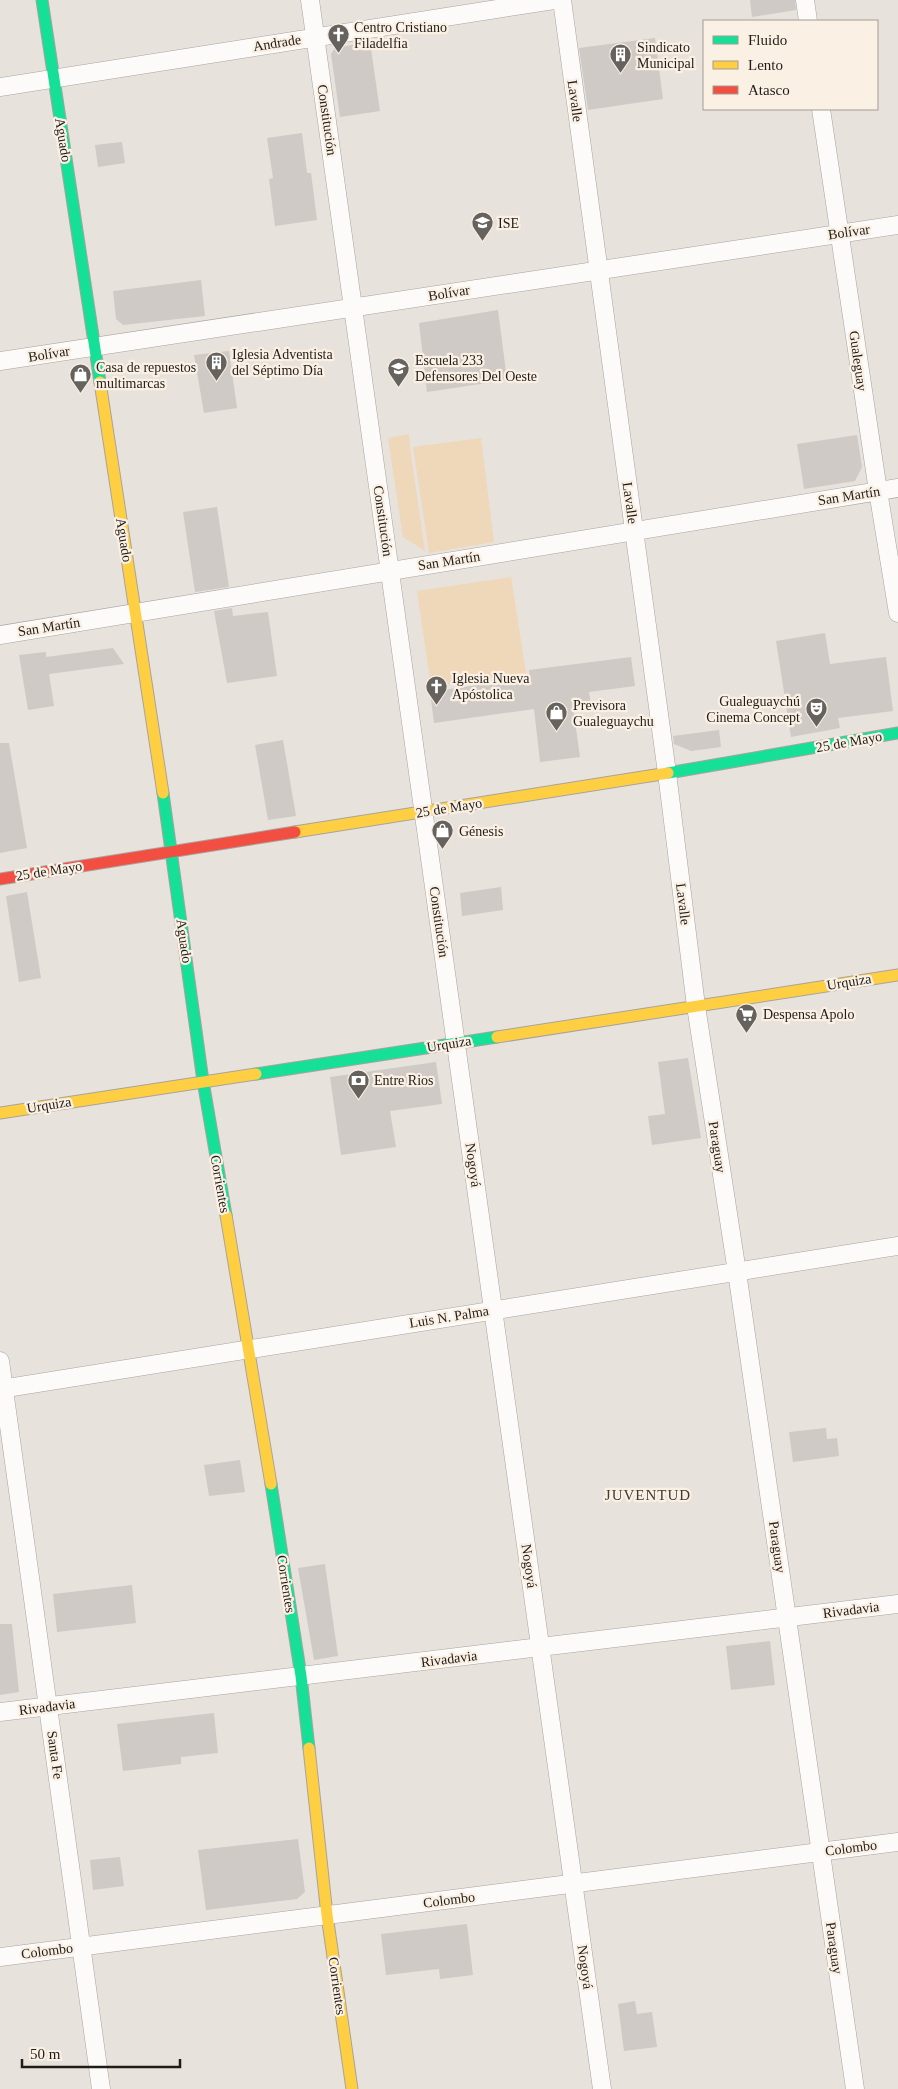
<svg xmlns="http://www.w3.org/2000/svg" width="898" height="2089" viewBox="0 0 898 2089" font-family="'Times New Roman',serif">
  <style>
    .green { fill: #efd7b9 }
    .building { fill: #cfcac5 }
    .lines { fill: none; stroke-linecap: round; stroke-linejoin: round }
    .street-casing { stroke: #a8a39e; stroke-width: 19 }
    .fast-casing { stroke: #a8a39e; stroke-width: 13 }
    .slow-casing { stroke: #a8a39e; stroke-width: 13 }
    .jam-casing { stroke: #a8a39e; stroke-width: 13 }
    .street { stroke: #fcfbfa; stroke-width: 18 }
    .fast { stroke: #16e098; stroke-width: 11 }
    .slow { stroke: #ffcf43; stroke-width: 11 }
    .jam { stroke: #f24e42; stroke-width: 11 }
    .labels { text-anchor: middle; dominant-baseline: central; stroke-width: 4.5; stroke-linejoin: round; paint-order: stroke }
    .poi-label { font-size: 14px; fill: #201d18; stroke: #fbf0e4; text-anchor: start }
    .street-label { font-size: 14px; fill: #201d18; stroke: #fbf0e4 }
    .neighbourhood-label { font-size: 15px; letter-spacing: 1px; fill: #423a30; stroke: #fbf0e4 }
  </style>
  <rect width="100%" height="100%" fill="#e8e2dc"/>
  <g class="green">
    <path d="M409,434L410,448L425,551L403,537L388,438Z"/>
    <path d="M481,438L494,542L429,553L413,447Z"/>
    <path d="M511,577L526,673L431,687L417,591Z"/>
  </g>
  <g class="building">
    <path d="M750,0H795L796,10L752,17Z"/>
    <path d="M655,38L663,99L588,110L579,48Z"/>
    <path d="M370,42L380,111L340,117L331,54L335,48Z"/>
    <path d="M302,133L307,173H311L317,220L275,226L269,179L273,178L267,138Z"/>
    <path d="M122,142L125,163L98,167L95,145Z"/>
    <path d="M201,280L205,316L123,325L116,319L113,291Z"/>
    <path d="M498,310L507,380L427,392L419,323Z"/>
    <path d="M229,351L237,408L204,413L194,355Z"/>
    <path d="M857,435L862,467L855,481L804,489L797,444Z"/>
    <path d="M217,507L229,587L195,592L183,512Z"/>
    <path d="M232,608L233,616L268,612L277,676L227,683L214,611Z"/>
    <path d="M825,633L830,664L886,657L893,711L838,718L840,728L791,737L776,641Z"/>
    <path d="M113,648L124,664L49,674L54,706L28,710L19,655L46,652V657Z"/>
    <path d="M631,657L635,686L589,692L591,705L573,707L580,757L540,762L534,709L434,723L430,692L530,677L529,670Z"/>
    <path d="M719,730L721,747L691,751L674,744L673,736Z"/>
    <path d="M283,740L296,816L268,820L255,745Z"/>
    <path d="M0,743H9L27,848L0,853Z"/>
    <path d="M501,887L503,910L462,916L460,893Z"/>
    <path d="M27,892L41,978L19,982L6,896Z"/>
    <path d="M688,1058L701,1138L652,1145L648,1116L665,1114L658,1062Z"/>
    <path d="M436,1062L442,1104L390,1111L396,1147L341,1155L330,1077Z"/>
    <path d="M826,1428L827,1439L837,1438L839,1456L793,1462L789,1432Z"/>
    <path d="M240,1460L245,1492L209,1496L204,1465Z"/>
    <path d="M325,1564L338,1656L314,1660L298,1568Z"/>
    <path d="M132,1585L136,1623L57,1632L53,1594Z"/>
    <path d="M0,1624H12L19,1692L0,1695Z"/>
    <path d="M770,1641L775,1685L731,1690L726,1646Z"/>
    <path d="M214,1713L218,1753L181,1757V1764L123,1771L117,1724Z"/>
    <path d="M298,1839L305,1892L297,1899L206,1910L198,1850Z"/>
    <path d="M120,1857L124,1886L93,1890L90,1860Z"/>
    <path d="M467,1924L473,1975L440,1979L439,1969L386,1975L381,1934Z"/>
    <path d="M635,2001L637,2014L652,2012L657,2047L624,2051L618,2004Z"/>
  </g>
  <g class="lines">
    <defs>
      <g id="street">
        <path d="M310,0L602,2089"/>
        <path d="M562,0L667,773L696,1006L737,1272L855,2089"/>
        <path d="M805,0L808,21"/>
        <path d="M0,87L554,0"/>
        <path d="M821,109L878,491L898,613"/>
        <path d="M0,361L898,225"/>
        <path d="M0,635L898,488"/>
        <path d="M0,1361L101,2089"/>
        <path d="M0,1389L898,1246"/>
        <path d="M0,1712L898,1604"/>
        <path d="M0,1957L898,1842"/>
      </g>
      <g id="fast">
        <path d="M42,0L100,382"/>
        <path d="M668,773L898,733"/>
        <path d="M163,793L203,1081L226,1215"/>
        <path d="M256,1074L497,1037"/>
        <path d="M271,1484L301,1676L309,1748"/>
      </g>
      <g id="slow">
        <path d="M100,382L163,793"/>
        <path d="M295,832L668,773"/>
        <path d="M497,1037L898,975"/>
        <path d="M0,1113L256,1074"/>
        <path d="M226,1215L271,1484"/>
        <path d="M309,1748L327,1915L352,2089"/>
      </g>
      <path id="jam" d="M0,879L295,832"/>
    </defs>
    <use href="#street" class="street-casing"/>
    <use href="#fast" class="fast-casing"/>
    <use href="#slow" class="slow-casing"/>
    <use href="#jam" class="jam-casing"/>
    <use href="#street" class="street"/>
    <use href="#fast" class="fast"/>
    <use href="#slow" class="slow"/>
    <use href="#jam" class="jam"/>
  </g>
  <defs>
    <symbol id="church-pin" viewBox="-11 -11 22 30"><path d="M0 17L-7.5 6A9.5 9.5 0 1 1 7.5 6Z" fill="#66625d" stroke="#fbf0e4"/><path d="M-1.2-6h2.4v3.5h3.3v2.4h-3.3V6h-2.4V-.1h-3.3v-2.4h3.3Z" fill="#fff"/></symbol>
    <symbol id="building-pin" viewBox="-11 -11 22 30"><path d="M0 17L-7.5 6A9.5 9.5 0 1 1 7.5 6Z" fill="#66625d" stroke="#fbf0e4"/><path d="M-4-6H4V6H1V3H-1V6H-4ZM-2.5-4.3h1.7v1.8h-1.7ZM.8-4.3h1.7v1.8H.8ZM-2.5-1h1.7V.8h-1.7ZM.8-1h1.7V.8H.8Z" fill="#fff"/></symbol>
    <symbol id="university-pin" viewBox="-11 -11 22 30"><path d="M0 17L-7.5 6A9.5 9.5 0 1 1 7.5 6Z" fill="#66625d" stroke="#fbf0e4"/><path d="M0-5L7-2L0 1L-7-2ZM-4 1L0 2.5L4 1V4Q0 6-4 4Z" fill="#fff"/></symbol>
    <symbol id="school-pin" viewBox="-11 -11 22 30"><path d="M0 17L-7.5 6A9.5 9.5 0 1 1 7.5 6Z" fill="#66625d" stroke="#fbf0e4"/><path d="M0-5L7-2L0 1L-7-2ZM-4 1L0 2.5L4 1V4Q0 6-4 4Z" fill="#fff"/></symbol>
    <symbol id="shop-pin" viewBox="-11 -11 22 30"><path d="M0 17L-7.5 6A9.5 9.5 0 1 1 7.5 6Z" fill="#66625d" stroke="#fbf0e4"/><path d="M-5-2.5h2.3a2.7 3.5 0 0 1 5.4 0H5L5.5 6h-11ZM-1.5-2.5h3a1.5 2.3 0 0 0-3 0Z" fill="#fff"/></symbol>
    <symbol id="theatre-pin" viewBox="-11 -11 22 30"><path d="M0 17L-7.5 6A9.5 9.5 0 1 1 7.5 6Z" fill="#66625d" stroke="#fbf0e4"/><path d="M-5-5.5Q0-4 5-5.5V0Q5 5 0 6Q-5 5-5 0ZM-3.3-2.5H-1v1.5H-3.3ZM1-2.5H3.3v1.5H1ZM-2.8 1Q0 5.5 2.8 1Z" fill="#fff"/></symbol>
    <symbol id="supermarket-pin" viewBox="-11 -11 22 30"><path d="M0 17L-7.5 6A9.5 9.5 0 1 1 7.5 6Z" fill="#66625d" stroke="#fbf0e4"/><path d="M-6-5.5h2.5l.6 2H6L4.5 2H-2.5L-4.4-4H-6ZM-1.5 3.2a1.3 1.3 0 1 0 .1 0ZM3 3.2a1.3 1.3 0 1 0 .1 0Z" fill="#fff"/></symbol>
    <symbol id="bank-pin" viewBox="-11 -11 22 30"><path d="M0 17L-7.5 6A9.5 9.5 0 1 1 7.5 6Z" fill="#66625d" stroke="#fbf0e4"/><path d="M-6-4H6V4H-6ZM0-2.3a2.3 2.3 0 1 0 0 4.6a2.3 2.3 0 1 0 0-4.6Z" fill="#fff"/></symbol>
  </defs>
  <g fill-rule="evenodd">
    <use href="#church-pin" x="326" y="22" width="25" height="34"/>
    <use href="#building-pin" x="608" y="42" width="25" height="34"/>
    <use href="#university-pin" x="470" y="210" width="25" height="34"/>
    <use href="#building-pin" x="204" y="350" width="25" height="34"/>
    <use href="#school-pin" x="386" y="356" width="25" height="34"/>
    <use href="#shop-pin" x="68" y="362" width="25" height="34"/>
    <use href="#church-pin" x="424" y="674" width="25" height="34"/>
    <use href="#theatre-pin" x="804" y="696" width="25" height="34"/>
    <use href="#shop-pin" x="544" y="700" width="25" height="34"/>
    <use href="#shop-pin" x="430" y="818" width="25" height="34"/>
    <use href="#supermarket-pin" x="734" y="1002" width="25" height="34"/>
    <use href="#bank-pin" x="346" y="1068" width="25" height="34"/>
  </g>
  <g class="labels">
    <g class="poi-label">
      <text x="354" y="27">Centro Cristiano<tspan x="354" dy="16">Filadelfia</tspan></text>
      <text x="637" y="47">Sindicato<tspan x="637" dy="16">Municipal</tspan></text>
      <text x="498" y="223">ISE</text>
      <text x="232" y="354">Iglesia Adventista<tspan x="232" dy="16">del Séptimo Día</tspan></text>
      <text x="415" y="360">Escuela 233<tspan x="415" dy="16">Defensores Del Oeste</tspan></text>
      <text x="96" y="367">Casa de repuestos<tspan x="96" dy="16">multimarcas</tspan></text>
      <text x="452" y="678">Iglesia Nueva<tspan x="452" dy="16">Apóstolica</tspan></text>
      <text x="800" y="701" text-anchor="end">Gualeguaychú<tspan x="800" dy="16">Cinema Concept</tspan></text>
      <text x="573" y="705">Previsora<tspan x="573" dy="16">Gualeguaychu</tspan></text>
      <text x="459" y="831">Génesis</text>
      <text x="763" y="1014">Despensa Apolo</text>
      <text x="374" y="1080">Entre Rios</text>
    </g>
    <g class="street-label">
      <text transform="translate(277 43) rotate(-9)">Andrade</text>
      <text transform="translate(575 101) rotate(82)">Lavalle</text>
      <text transform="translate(327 120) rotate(82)">Constitución</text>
      <text transform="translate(63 140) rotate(81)">Aguado</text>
      <text transform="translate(849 232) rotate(-8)">Bolívar</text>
      <text transform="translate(449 293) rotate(-9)">Bolívar</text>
      <text transform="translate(49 354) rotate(-9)">Bolívar</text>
      <text transform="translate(858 361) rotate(82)">Gualeguay</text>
      <text transform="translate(849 496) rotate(-9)">San Martín</text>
      <text transform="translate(630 503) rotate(82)">Lavalle</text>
      <text transform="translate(383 521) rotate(82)">Constitución</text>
      <text transform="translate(124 540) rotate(81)">Aguado</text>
      <text transform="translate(449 561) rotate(-9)">San Martín</text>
      <text transform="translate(49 627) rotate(-9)">San Martín</text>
      <text transform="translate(849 742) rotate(-10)">25 de Mayo</text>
      <text transform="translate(449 808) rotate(-9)">25 de Mayo</text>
      <text transform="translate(49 871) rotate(-9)">25 de Mayo</text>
      <text transform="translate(683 904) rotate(83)">Lavalle</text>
      <text transform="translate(439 922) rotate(82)">Constitución</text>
      <text transform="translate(184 941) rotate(82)">Aguado</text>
      <text transform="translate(849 982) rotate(-9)">Urquiza</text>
      <text transform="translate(449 1044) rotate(-9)">Urquiza</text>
      <text transform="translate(49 1105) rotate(-9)">Urquiza</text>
      <text transform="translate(717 1147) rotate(81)">Paraguay</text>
      <text transform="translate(473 1165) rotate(82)">Nogoyá</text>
      <text transform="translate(220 1184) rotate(80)">Corrientes</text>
      <text transform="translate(449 1317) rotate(-9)">Luis N. Palma</text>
      <text transform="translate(777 1547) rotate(82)">Paraguay</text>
      <text transform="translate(529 1566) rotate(82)">Nogoyá</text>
      <text transform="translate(286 1584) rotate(81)">Corrientes</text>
      <text transform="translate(851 1610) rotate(-7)">Rivadavia</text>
      <text transform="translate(449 1659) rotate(-7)">Rivadavia</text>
      <text transform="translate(47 1707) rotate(-7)">Rivadavia</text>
      <text transform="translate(55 1755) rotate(82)">Santa Fe</text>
      <text transform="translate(851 1848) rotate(-7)">Colombo</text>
      <text transform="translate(449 1900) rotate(-7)">Colombo</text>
      <text transform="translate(834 1948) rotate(82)">Paraguay</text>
      <text transform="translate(47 1951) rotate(-7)">Colombo</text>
      <text transform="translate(585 1967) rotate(82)">Nogoyá</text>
      <text transform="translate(337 1986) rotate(82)">Corrientes</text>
    </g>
    <g class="neighbourhood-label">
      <text x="648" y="1495">JUVENTUD</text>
    </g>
  </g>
  <rect x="703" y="20" width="175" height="90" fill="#fbf0e4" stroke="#a39c92"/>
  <rect x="713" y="36" width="25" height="8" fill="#16e098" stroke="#a39c92"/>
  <text x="748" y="45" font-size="15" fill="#201d18">Fluido</text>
  <rect x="713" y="61" width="25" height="8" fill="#ffcf43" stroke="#a39c92"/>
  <text x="748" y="70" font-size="15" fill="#201d18">Lento</text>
  <rect x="713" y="86" width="25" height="8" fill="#f24e42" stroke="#a39c92"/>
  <text x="748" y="95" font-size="15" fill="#201d18">Atasco</text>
  <path d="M22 2059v8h158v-8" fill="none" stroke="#201d18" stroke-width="2.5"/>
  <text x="30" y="2059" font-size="15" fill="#201d18" stroke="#fbf0e4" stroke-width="4" paint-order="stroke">50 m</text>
</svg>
